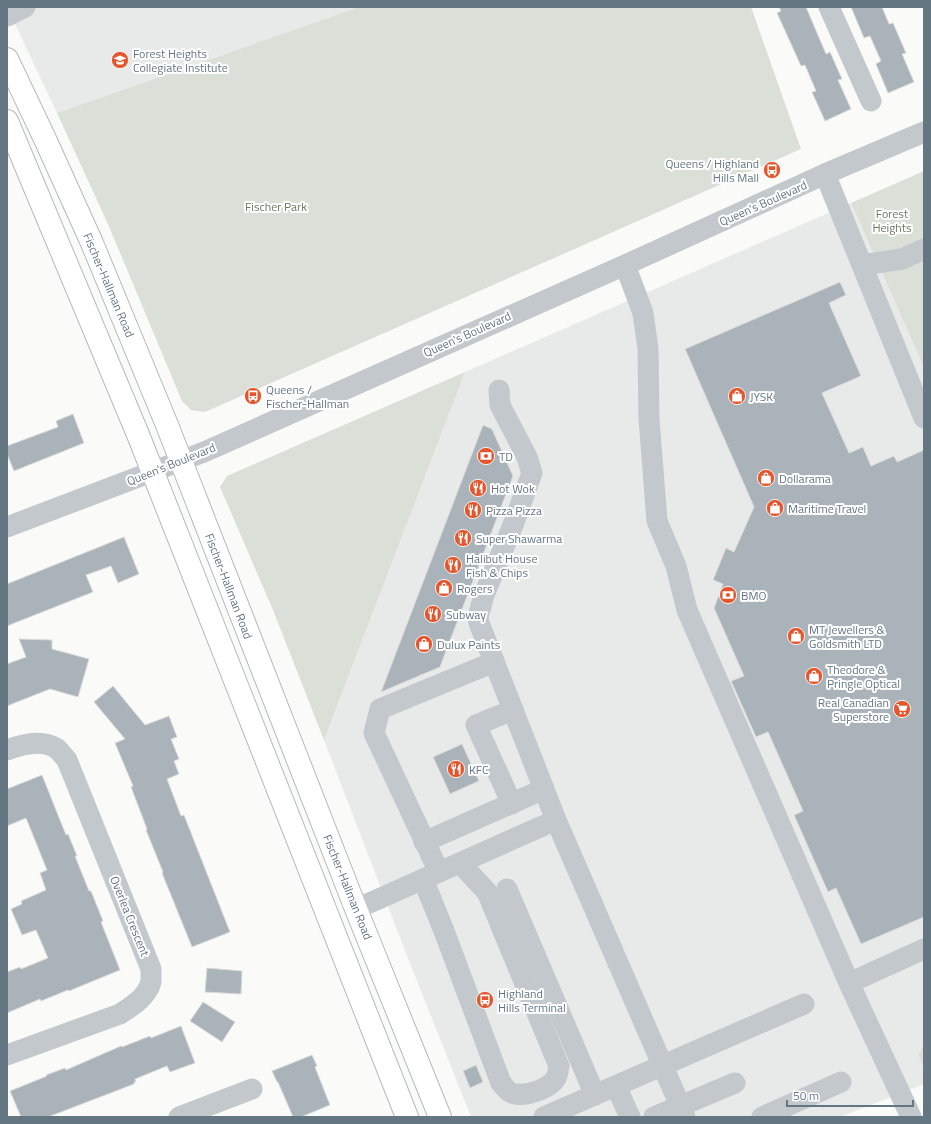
<svg xmlns="http://www.w3.org/2000/svg" width="931" height="1124" viewBox="0 0 931 1124" font-family="'Titillium Web',sans-serif">
  <style>
    .built { fill: #e8e9e9 }
    .green { fill: #dadfd7 }
    .building { fill: #aab3b9; stroke: #dcdcda }
    .lines { fill: none; stroke-linecap: round; stroke-linejoin: round }
    .major-casing { stroke: #b5babe; stroke-width: 24 }
    .minor { stroke: #c3c8cc; stroke-width: 21 }
    .major { stroke: #fff; stroke-width: 22 }
    .labels { text-anchor: middle; dominant-baseline: central; stroke-width: 4; stroke-linejoin: round; paint-order: stroke }
    .poi-label { font-size: 12px; fill: #657683; stroke: #fff; text-anchor: start }
    .street-label { font-size: 12px; fill: #657683; stroke: #fff }
    .park-label { font-size: 12px; fill: #687a64; stroke: #fff }
  </style>
  <rect width="100%" height="100%" fill="#fafaf8"/>
  <g class="built">
    <path d="M7,7H359L57,113Z"/>
    <path d="M851,203L924,367V1045L918,1054L924,1069V1084L840,1117H471L404,948L324,740L465,372Z"/>
  </g>
  <g class="green">
    <path d="M359,7H751L801,149L205,412L191,410L182,401L108,224L57,113Z"/>
    <path d="M924,171V367L851,203Z"/>
    <path d="M465,372L324,740L273,610L220,487L227,476Z"/>
    <path d="M924,1045V1069L918,1054Z"/>
  </g>
  <g class="building">
    <path d="M779,7H806L826,54L830,52L842,79L838,80L851,109L825,121L812,92L816,91L805,65L801,66L777,13L781,11Z"/>
    <path d="M851,7H882L889,24L893,23L906,53L902,54L914,82L888,93L876,64L881,61L870,36L864,38Z"/>
    <path d="M840,282L846,295L829,303L861,376L822,393L849,453L863,447L871,466L894,456L897,462L924,450V917L861,944L836,888L828,892L794,815L803,811L768,732L756,737L731,681L744,676L714,608L723,584L713,580L726,548L734,552L754,507L685,349Z"/>
    <path d="M73,414L84,443L14,471L7,454V446L58,427L56,421Z"/>
    <path d="M483,425L492,429L513,476L440,667L381,692Z"/>
    <path d="M124,537L139,574L118,583L111,566L86,575L93,592L7,626V584Z"/>
    <path d="M19,639L52,640V649L89,659L78,697L50,689L7,706V664L26,657Z"/>
    <path d="M113,686L145,725L169,716L177,737L171,739L179,759L174,761L179,774L167,779L181,816L184,815L230,932L192,947L162,873L163,872L146,830L147,829L131,787L133,786L115,743L125,739L94,702Z"/>
    <path d="M462,744L479,781L450,794L433,757Z"/>
    <path d="M42,775L66,835L68,834L77,856H75L89,891H91L103,921L101,922L120,970L69,991L68,990L41,1001L40,999L7,1013V972L20,967L21,969L48,958L36,930L22,935L11,909L22,904L21,901L46,890L40,873L47,870L26,818L7,826V789Z"/>
    <path d="M207,968L242,971L241,994L205,992Z"/>
    <path d="M203,1002L235,1022L222,1042L190,1021Z"/>
    <path d="M181,1026L195,1063L170,1072L167,1066L135,1079L136,1082H134V1084L48,1117H21L10,1091L47,1076L46,1075L65,1068L66,1070L121,1046L122,1047L150,1036L151,1038Z"/>
    <path d="M312,1055L317,1066L315,1067L330,1105L301,1117H293L278,1082H277L272,1071Z"/>
    <path d="M476,1065L483,1082L470,1088L463,1071Z"/>
  </g>
  <g class="lines">
    <defs>
      <g id="major">
        <path d="M7,59L45,139L92,243L167,425L356,909L440,1117"/>
        <path d="M7,121L139,437L407,1117"/>
      </g>
    </defs>
    <use href="#major" class="major-casing"/>
    <g class="minor">
      <path d="M829,7L871,101"/>
      <path d="M7,16L25,7"/>
      <path d="M825,174L924,418"/>
      <path d="M625,265L643,313L648,349L649,419L657,521L676,566L687,610L849,983L911,1117"/>
      <path d="M862,265L902,259L924,249"/>
      <path d="M499,390L500,405L527,457L532,473L513,525L484,595L478,617L479,623L556,820L685,1117"/>
      <path d="M7,527L204,452L625,265L825,174L924,132"/>
      <path d="M7,750C22,744 41,739 56,748C60,751 64,757 67,760L151,969C151,973 151,978 151,982C147,997 132,1006 120,1014L7,1055"/>
      <path d="M512,804L476,725L513,710"/>
      <path d="M424,842L544,789"/>
      <path d="M439,872L374,733L380,709L494,662"/>
      <path d="M423,879L444,931L501,1083C504,1086 507,1091 510,1092C521,1099 550,1089 556,1078C558,1076 558,1070 559,1066L487,892L460,863"/>
      <path d="M507,889L595,1095"/>
      <path d="M356,909L556,820"/>
      <path d="M849,983L924,949"/>
      <path d="M616,1086L630,1117"/>
      <path d="M179,1117L252,1089"/>
      <path d="M544,1117L804,1004"/>
      <path d="M654,1117L735,1083"/>
      <path d="M762,1117L841,1082"/>
    </g>
    <use href="#major" class="major"/>
  </g>
  <defs>
    <symbol id="school-disc" viewBox="-11 -11 22 22"><circle r="9.5" fill="#e4572e" stroke="#fff"/><path d="M0-5L7-2L0 1L-7-2ZM-4 1L0 2.5L4 1V4Q0 6-4 4Z" fill="#fff"/></symbol>
    <symbol id="bus-disc" viewBox="-11 -11 22 22"><circle r="9.5" fill="#e4572e" stroke="#fff"/><path d="M-5-6H5V4H4V6H2V4H-2V6H-4V4H-5ZM-3.5-4V0h7V-4ZM-3.5 1.2v1.5H-2V1.2ZM2 1.2v1.5H3.5V1.2Z" fill="#fff"/></symbol>
    <symbol id="shop-disc" viewBox="-11 -11 22 22"><circle r="9.5" fill="#e4572e" stroke="#fff"/><path d="M-5-2.5h2.3a2.7 3.5 0 0 1 5.4 0H5L5.5 6h-11ZM-1.5-2.5h3a1.5 2.3 0 0 0-3 0Z" fill="#fff"/></symbol>
    <symbol id="bank-disc" viewBox="-11 -11 22 22"><circle r="9.5" fill="#e4572e" stroke="#fff"/><path d="M-6-4H6V4H-6ZM0-2.3a2.3 2.3 0 1 0 0 4.6a2.3 2.3 0 1 0 0-4.6Z" fill="#fff"/></symbol>
    <symbol id="restaurant-disc" viewBox="-11 -11 22 22"><circle r="9.5" fill="#e4572e" stroke="#fff"/><path d="M-5-6h1v4h1v-4h1v4h1v-4h1v5L-1.5 .5V6h-2V.5L-5-1ZM5-6V6H3V1.5H1.5Q1.5-4 5-6Z" fill="#fff"/></symbol>
    <symbol id="supermarket-disc" viewBox="-11 -11 22 22"><circle r="9.5" fill="#e4572e" stroke="#fff"/><path d="M-6-5.5h2.5l.6 2H6L4.5 2H-2.5L-4.4-4H-6ZM-1.5 3.2a1.3 1.3 0 1 0 .1 0ZM3 3.2a1.3 1.3 0 1 0 .1 0Z" fill="#fff"/></symbol>
  </defs>
  <g fill-rule="evenodd">
    <use href="#school-disc" x="110" y="50" width="20" height="20"/>
    <use href="#bus-disc" x="762" y="160" width="20" height="20"/>
    <use href="#bus-disc" x="243" y="386" width="20" height="20"/>
    <use href="#shop-disc" x="727" y="386" width="20" height="20"/>
    <use href="#bank-disc" x="476" y="446" width="20" height="20"/>
    <use href="#shop-disc" x="756" y="468" width="20" height="20"/>
    <use href="#restaurant-disc" x="468" y="478" width="20" height="20"/>
    <use href="#shop-disc" x="765" y="498" width="20" height="20"/>
    <use href="#restaurant-disc" x="463" y="500" width="20" height="20"/>
    <use href="#restaurant-disc" x="453" y="528" width="20" height="20"/>
    <use href="#restaurant-disc" x="443" y="555" width="20" height="20"/>
    <use href="#shop-disc" x="434" y="578" width="20" height="20"/>
    <use href="#bank-disc" x="718" y="585" width="20" height="20"/>
    <use href="#restaurant-disc" x="423" y="604" width="20" height="20"/>
    <use href="#shop-disc" x="786" y="626" width="20" height="20"/>
    <use href="#shop-disc" x="414" y="634" width="20" height="20"/>
    <use href="#shop-disc" x="804" y="666" width="20" height="20"/>
    <use href="#supermarket-disc" x="892" y="699" width="20" height="20"/>
    <use href="#restaurant-disc" x="446" y="759" width="20" height="20"/>
    <use href="#bus-disc" x="475" y="990" width="20" height="20"/>
  </g>
  <g class="labels">
    <g class="poi-label">
      <text x="133" y="53">Forest Heights<tspan x="133" dy="14">Collegiate Institute</tspan></text>
      <text x="759" y="163" text-anchor="end">Queens / Highland<tspan x="759" dy="14">Hills Mall</tspan></text>
      <text x="266" y="389">Queens /<tspan x="266" dy="14">Fischer-Hallman</tspan></text>
      <text x="750" y="396">JYSK</text>
      <text x="499" y="456">TD</text>
      <text x="779" y="478">Dollarama</text>
      <text x="491" y="488">Hot Wok</text>
      <text x="788" y="508">Maritime Travel</text>
      <text x="486" y="510">Pizza Pizza</text>
      <text x="476" y="538">Super Shawarma</text>
      <text x="466" y="558">Halibut House<tspan x="466" dy="14">Fish &amp; Chips</tspan></text>
      <text x="457" y="588">Rogers</text>
      <text x="741" y="595">BMO</text>
      <text x="446" y="614">Subway</text>
      <text x="809" y="629">MT Jewellers &amp;<tspan x="809" dy="14">Goldsmith LTD</tspan></text>
      <text x="437" y="644">Dulux Paints</text>
      <text x="827" y="669">Theodore &amp;<tspan x="827" dy="14">Pringle Optical</tspan></text>
      <text x="889" y="702" text-anchor="end">Real Canadian<tspan x="889" dy="14">Superstore</tspan></text>
      <text x="469" y="769">KFC</text>
      <text x="498" y="993">Highland<tspan x="498" dy="14">Hills Terminal</tspan></text>
    </g>
    <g class="street-label">
      <text transform="translate(763 203) rotate(-24)">Queen's Boulevard</text>
      <text transform="translate(109 285) rotate(67)">Fischer-Hallman Road</text>
      <text transform="translate(467 334) rotate(-24)">Queen's Boulevard</text>
      <text transform="translate(171 464) rotate(-22)">Queen's Boulevard</text>
      <text transform="translate(229 586) rotate(69)">Fischer-Hallman Road</text>
      <text transform="translate(348 887) rotate(68)">Fischer-Hallman Road</text>
      <text transform="translate(130 916) rotate(68)">Overlea Crescent</text>
    </g>
    <g class="park-label">
      <text x="276" y="206">Fischer Park</text>
      <text x="892" y="213">Forest<tspan x="892" dy="14">Heights</tspan></text>
    </g>
  </g>
  <rect width="931" height="1124" fill="none" stroke="#657683" stroke-width="16"/>
  <path d="M787 1100v6h126v-6" fill="none" stroke="#657683" stroke-width="2"/>
  <text x="793" y="1100" font-size="12" fill="#657683" stroke="#ffffff" stroke-width="3" paint-order="stroke">50 m</text>
</svg>
